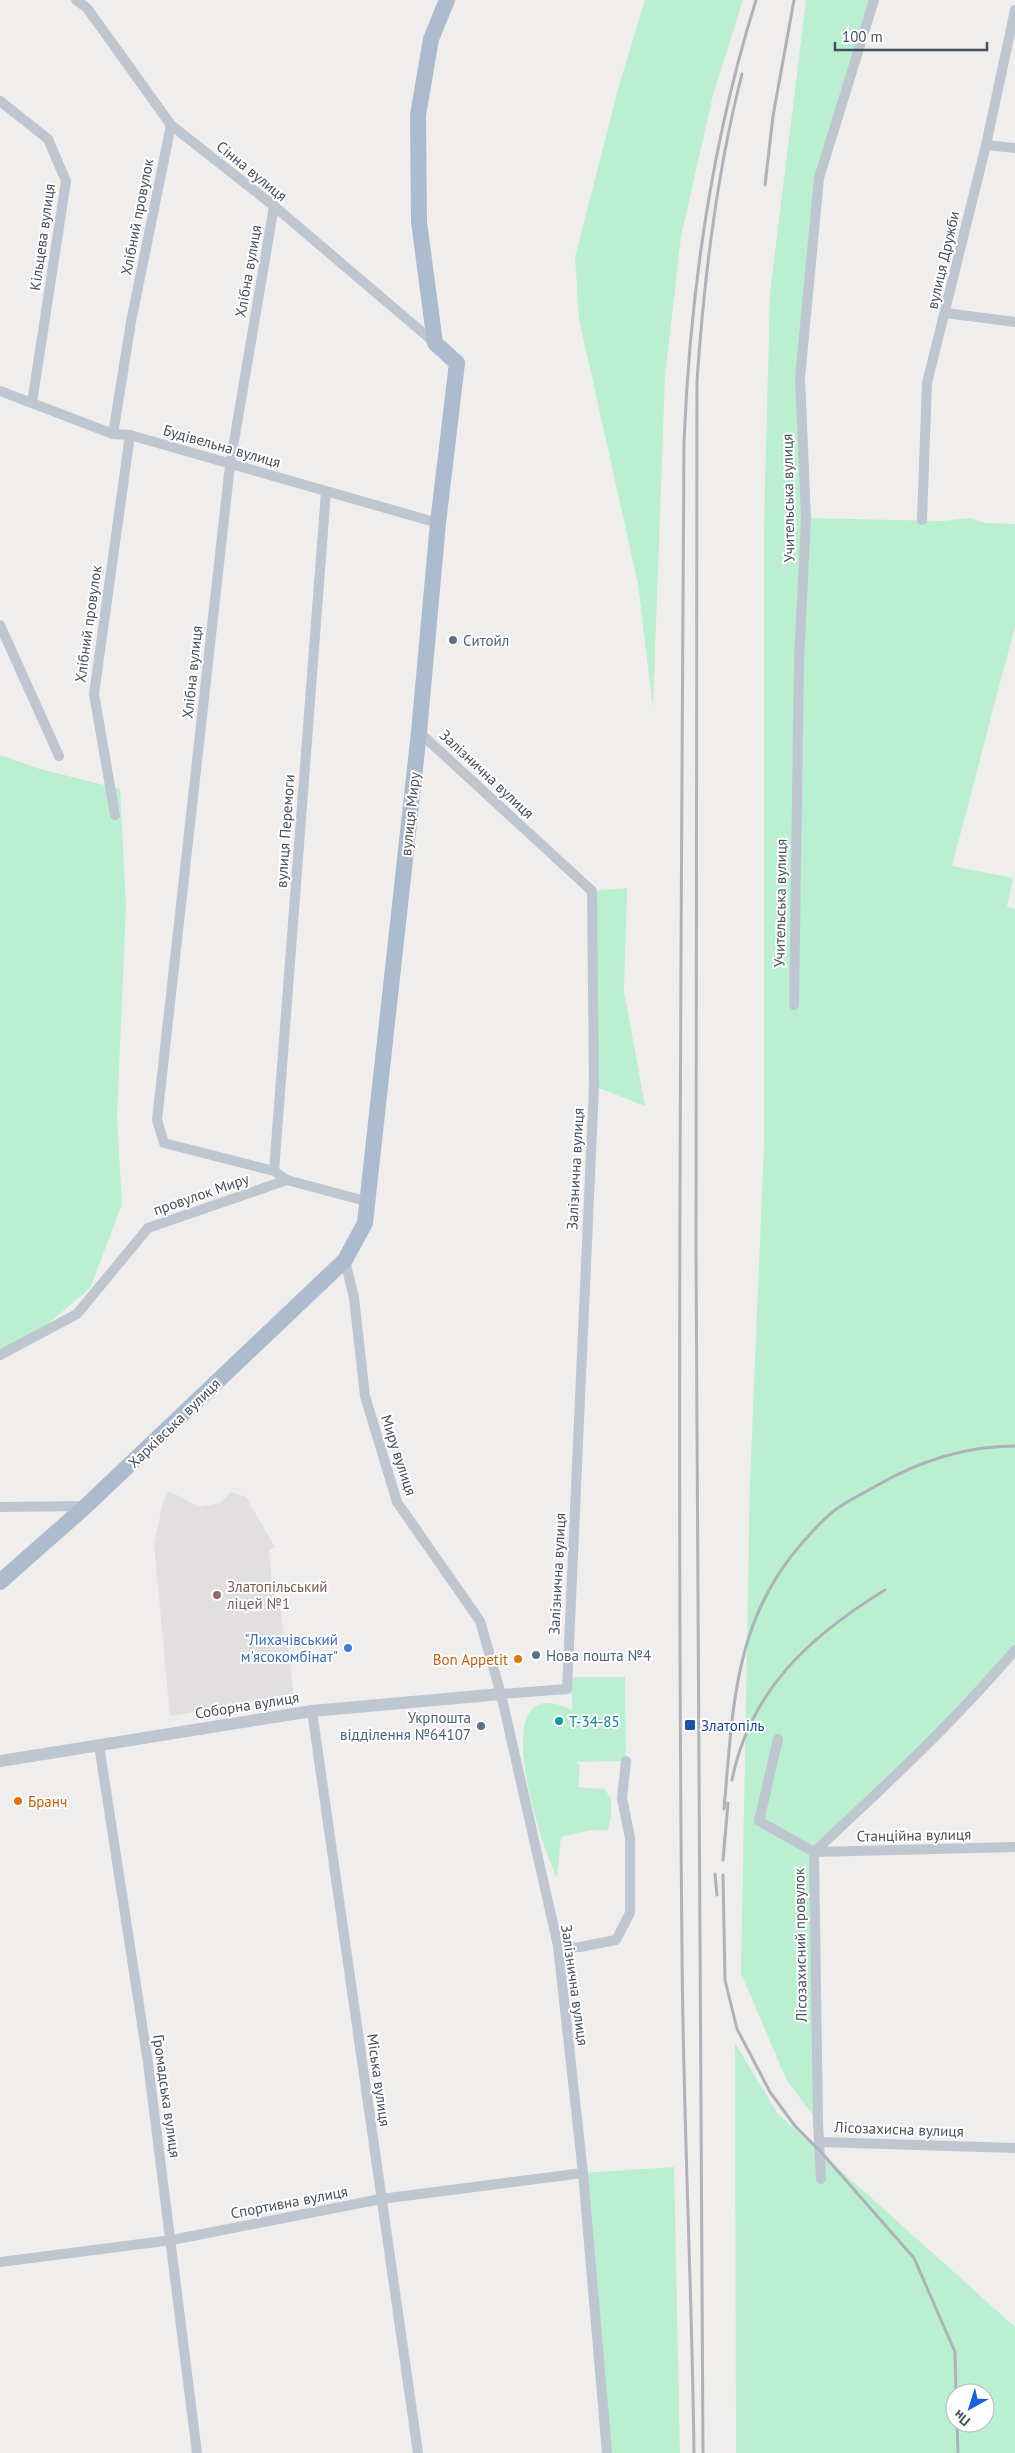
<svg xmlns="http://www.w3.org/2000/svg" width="1015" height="2453" viewBox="0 0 1015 2453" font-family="'PT Sans',sans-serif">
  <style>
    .education { fill: #e1dfdf }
    .green { fill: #bbefd2; fill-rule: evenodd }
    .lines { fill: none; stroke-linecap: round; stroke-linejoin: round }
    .minor { stroke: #bec7d0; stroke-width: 10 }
    .tertiary { stroke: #bec7d0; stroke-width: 12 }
    .primary { stroke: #acbbcd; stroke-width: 16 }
    .rail { stroke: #afb2b8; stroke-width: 3 }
    .service-dot { fill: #5c6f8a; stroke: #fff; stroke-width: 2 }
    .education-dot { fill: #8d6e63; stroke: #fff; stroke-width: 2 }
    .shop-dot { fill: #3f7fe0; stroke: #fff; stroke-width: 2 }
    .food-dot { fill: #e8710a; stroke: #fff; stroke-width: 2 }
    .culture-dot { fill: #0f9aa8; stroke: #fff; stroke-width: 2 }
    .transit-dot { fill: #1a4fb4; stroke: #fff; stroke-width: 2 }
    .labels { text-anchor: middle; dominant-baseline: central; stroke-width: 4; stroke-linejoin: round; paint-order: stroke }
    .street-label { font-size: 15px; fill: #454f5b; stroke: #fff }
    .service-label { font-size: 15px; fill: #4e5e75; stroke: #fff; text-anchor: start }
    .education-label { font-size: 15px; fill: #785e54; stroke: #fff; text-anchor: start }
    .shop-label { font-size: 15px; fill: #366cbe; stroke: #fff; text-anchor: end }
    .food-label { font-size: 15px; fill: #c56008; stroke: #fff; text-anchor: end }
    .culture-label { font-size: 15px; fill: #0d838f; stroke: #fff; text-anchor: start }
    .transit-label { font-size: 15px; fill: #164399; stroke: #fff; text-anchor: start }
  </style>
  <rect width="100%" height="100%" fill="#f0eded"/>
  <path class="education" d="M169,1491L200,1507L221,1503L231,1492L246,1497L275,1547L269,1550L272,1583L277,1606L280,1607L284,1640L288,1645L293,1691L291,1696L170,1716L154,1544L163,1502Z"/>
  <g class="green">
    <path d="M645,0H743L713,95L681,237L665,376L653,708L638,584L579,319L575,257L618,89Z"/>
    <path d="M806,0H874L819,178L800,378L806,518L942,521L970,518L984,523L1015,524V626L952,866L1013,878L1007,907L1015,909V1650L814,1852L818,2122L786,2079L741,1973L750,1481L764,1146V529L770,293Z"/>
    <path d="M0,755L40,769L120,789L126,906L117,1117L122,1205L90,1288L29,1340L0,1351Z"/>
    <path d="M627,888L624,991L645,1106L594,1086L592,891Z"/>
    <path d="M572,1677H625L626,1761L576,1762L580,1765L578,1787L604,1789L611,1798V1816L608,1830H591L561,1837L557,1877C540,1845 482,1666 572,1710Z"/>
    <path d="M735,2043L778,2114L1015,2327V2453H736ZM955,2393H985V2423H955Z"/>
    <path d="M674,2167L680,2453H607L583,2173Z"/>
  </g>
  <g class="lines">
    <g class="minor">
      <path d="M76,0L87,8L171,125L274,206L435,343"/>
      <path d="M0,101L48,139L66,181L32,403"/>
      <path d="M986,145L1015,148"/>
      <path d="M274,206L230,465L157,1120L164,1143L274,1171L287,1180"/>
      <path d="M946,313L1015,322"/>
      <path d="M0,391L113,434L130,435L438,523"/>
      <path d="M113,434L131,322L171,125"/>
      <path d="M922,520L927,383L986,145L1015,10"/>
      <path d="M0,625L59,756"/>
      <path d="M419,732L592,891L594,1086L567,1689L501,1694L558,1946L583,2173L607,2453"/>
      <path d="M115,815L94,694L130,435"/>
      <path d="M794,1005L799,660L806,518L800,378L819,178L874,0"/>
      <path d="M274,1171L326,492"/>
      <path d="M345,1260L354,1298L365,1396L397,1502L480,1621L501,1694"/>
      <path d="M0,1355L77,1314L148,1228L287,1180L369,1202"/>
      <path d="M0,1507L85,1506"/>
      <path d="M312,1711L418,2453"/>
      <path d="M778,1739L759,1821L814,1852"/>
      <path d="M99,1745L148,2063L197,2453"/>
      <path d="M814,1852L1015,1847"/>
      <path d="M558,1948L580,1947L616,1940L630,1913V1838L622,1798L626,1761"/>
      <path d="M820,2142L1015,2148"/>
      <path d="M821,2179L818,2122L814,1852C884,1787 953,1723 1015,1650"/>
      <path d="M0,2262L172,2240L381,2199L583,2173"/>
    </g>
    <path class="tertiary" d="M0,1761L312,1711L501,1694"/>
    <path class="primary" d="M0,1582L86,1506L345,1260L365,1223L419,732L438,523L457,363L435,343L419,222L418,115L431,39L447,0"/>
    <g class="rail">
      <path d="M765,185L773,116L794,0"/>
      <path d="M732,1780C750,1690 810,1636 885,1590"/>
      <path d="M724,1809C733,1710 733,1620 803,1542C813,1531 823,1519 835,1510C847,1501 862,1494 874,1487C917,1462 966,1446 1015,1446"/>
      <path d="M723,1860L728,1803"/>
      <path d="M715,1874L717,1895"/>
      <path d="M723,1875L725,1980L737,2029L770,2092L795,2126L821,2152L914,2258L955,2352L956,2393"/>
      <path d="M957,2423L958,2453"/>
      <path d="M694,2453C692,2285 683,2116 682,1948C677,1446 681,945 684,443C690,292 711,144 756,0"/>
      <path d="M703,2453L696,1253L697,381C704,278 716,175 742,74"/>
    </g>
  </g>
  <g class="service-dot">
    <circle cx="453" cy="640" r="5"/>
    <circle cx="536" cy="1655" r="5"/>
    <circle cx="481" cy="1726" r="5"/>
  </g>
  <circle class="education-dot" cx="217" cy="1595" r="5"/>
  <circle class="shop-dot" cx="348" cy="1648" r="5"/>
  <g class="food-dot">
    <circle cx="518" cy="1659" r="5"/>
    <circle cx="18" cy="1801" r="5"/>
  </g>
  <circle class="culture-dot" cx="559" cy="1721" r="5"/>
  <rect class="transit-dot" x="684" y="1719" width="12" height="12" rx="2.5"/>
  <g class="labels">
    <g class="street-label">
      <text transform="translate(252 171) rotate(39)">Сінна вулиця</text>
      <text transform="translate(137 217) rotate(-79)">Хлібний провулок</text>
      <text transform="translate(42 237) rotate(-82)">Кільцева вулиця</text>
      <text transform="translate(943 260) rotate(-77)">вулиця Дружби</text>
      <text transform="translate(248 271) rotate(-80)">Хлібна вулиця</text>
      <text transform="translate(222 446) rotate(16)">Будівельна вулиця</text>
      <text transform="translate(788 498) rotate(-91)">Учительська вулиця</text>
      <text transform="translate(88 624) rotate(-82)">Хлібний провулок</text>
      <text transform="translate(192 672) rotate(-84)">Хлібна вулиця</text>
      <text transform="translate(487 774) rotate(43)">Залізнична вулиця</text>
      <text transform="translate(410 814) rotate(-84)">вулиця Миру</text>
      <text transform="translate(285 831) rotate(-86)">вулиця Перемоги</text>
      <text transform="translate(780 903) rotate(-89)">Учительська вулиця</text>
      <text transform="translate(575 1169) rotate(-87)">Залізнична вулиця</text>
      <text transform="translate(201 1194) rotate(-19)">провулок Миру</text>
      <text transform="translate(174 1423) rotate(-44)">Харківська вулиця</text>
      <text transform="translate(399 1455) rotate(72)">Миру вулиця</text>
      <text transform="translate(557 1574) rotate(-87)">Залізнична вулиця</text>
      <text transform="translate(247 1705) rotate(-9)">Соборна вулиця</text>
      <text transform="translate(914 1835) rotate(-1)">Станційна вулиця</text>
      <text transform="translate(800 1945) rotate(-91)">Лісозахисний провулок</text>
      <text transform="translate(575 1985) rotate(82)">Залізнична вулиця</text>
      <text transform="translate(379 2080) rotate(82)">Міська вулиця</text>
      <text transform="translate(167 2096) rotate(82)">Громадська вулиця</text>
      <text transform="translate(899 2129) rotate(2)">Лісозахисна вулиця</text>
      <text transform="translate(289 2202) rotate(-11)">Спортивна вулиця</text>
    </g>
    <g class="service-label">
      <text x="463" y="640">Ситойл</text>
      <text x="546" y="1655">Нова пошта №4</text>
      <text x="471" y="1717" text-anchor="end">Укрпошта<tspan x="471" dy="17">відділення №64107</tspan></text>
    </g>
    <g class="education-label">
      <text x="227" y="1586">Златопільський<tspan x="227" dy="17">ліцей №1</tspan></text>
    </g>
    <g class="shop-label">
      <text x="338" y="1639">"Лихачівський<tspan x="338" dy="17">м'ясокомбінат"</tspan></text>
    </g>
    <g class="food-label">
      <text x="508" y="1659">Bon Appetit</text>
      <text x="28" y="1801" text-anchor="start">Бранч</text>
    </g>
    <g class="culture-label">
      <text x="569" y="1721">Т-34-85</text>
    </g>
    <g class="transit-label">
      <text x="701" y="1725">Златопіль</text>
    </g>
  </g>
  <g transform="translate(970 2408) rotate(219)"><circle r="24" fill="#ffffff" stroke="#b5b9bd"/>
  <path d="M0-4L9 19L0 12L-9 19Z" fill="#1762e1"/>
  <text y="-8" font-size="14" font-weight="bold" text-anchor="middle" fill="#454f5b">Пн</text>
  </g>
  <path d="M835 42v8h152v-8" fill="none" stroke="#454f5b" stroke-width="2.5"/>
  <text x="842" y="42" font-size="15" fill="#454f5b" stroke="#ffffff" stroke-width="4" paint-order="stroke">100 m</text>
</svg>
